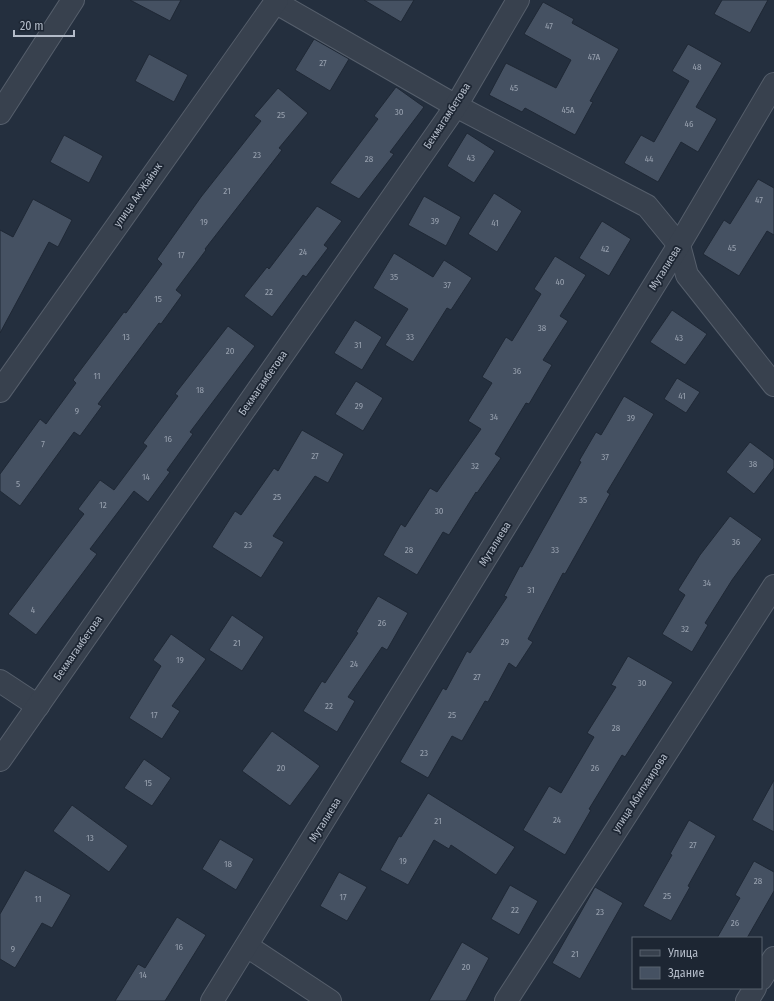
<svg xmlns="http://www.w3.org/2000/svg" width="774" height="1001" viewBox="0 0 774 1001" font-family="'Fira Sans Condensed',sans-serif">
  <style>
    .building { fill: #455162; stroke: #1f2835 }
    .lines { fill: none; stroke-linecap: round; stroke-linejoin: round }
    .street-casing { stroke: #565f6c; stroke-width: 24 }
    .street { stroke: #38414e; stroke-width: 22 }
    .labels { text-anchor: middle; dominant-baseline: central; stroke-width: 3.5; stroke-linejoin: round; paint-order: stroke }
    .number-label { font-size: 9px; fill: #98a1af }
    .street-label { font-size: 11px; fill: #b4bcc9; stroke: #1d2633 }
  </style>
  <rect width="100%" height="100%" fill="#242f3e"/>
  <g class="building">
    <path d="M130,0H181L170,21Z"/>
    <path d="M364,0H414L401,22Z"/>
    <path d="M722,0H768L750,33L714,14Z"/>
    <path d="M543,2L574,19L572,23L619,49L590,101L593,102L575,135L525,108L522,112L489,95L506,63L556,88L571,60L524,34Z"/>
    <path d="M314,39L349,59L330,91L295,70Z"/>
    <path d="M688,44L722,63L696,107L717,119L698,152L681,142L658,182L624,163L641,135L654,142L689,81L672,71Z"/>
    <path d="M149,54L188,75L174,102L135,81Z"/>
    <path d="M396,87L424,107L390,152L394,154L359,199L330,183L378,119L374,116Z"/>
    <path d="M278,88L308,113L279,148L282,150L205,249L206,250L176,290L182,295L161,324L159,323L98,404L102,406L80,436L74,432L20,506L0,491V474L40,419L46,424L76,383L73,380L124,312L126,313L162,264L157,259L201,197L261,121L254,116Z"/>
    <path d="M467,133L495,151L474,183L447,166Z"/>
    <path d="M64,135L103,156L89,183L50,162Z"/>
    <path d="M758,179L774,188V235L767,231L739,276L703,254L724,220L730,224Z"/>
    <path d="M494,193L522,211L497,252L468,234Z"/>
    <path d="M424,196L461,217L446,246L408,225Z"/>
    <path d="M33,199L72,220L58,247L49,242L0,333V230L13,237Z"/>
    <path d="M317,206L342,221L324,245L328,248L306,277L303,275L272,317L244,296L267,267L269,269Z"/>
    <path d="M602,221L631,239L609,276L579,258Z"/>
    <path d="M394,253L433,277L444,260L472,278L451,310L447,308L413,362L385,345L408,309L373,288Z"/>
    <path d="M555,256L586,275L560,316L568,321L543,360L552,365L529,404L526,403L495,454L501,458L477,493L476,492L449,535L443,532L417,575L383,555L401,524L405,527L430,488L437,492L481,429L468,421L492,383L482,377L506,337L512,341L541,294L534,289Z"/>
    <path d="M672,310L707,334L685,365L650,342Z"/>
    <path d="M355,320L382,337L362,370L334,353Z"/>
    <path d="M228,326L255,346L190,432L193,434L167,470L170,472L148,502L134,491L90,549L97,554L36,635L8,614L84,514L78,509L100,480L114,490L147,446L143,443L178,396L175,394Z"/>
    <path d="M677,378L700,392L686,413L664,399Z"/>
    <path d="M356,381L383,398L363,431L335,414Z"/>
    <path d="M624,396L654,414L607,492L610,494L565,574L563,573L528,639L533,642L516,668L509,663L488,702L485,701L462,741L452,736L428,778L400,762L443,688L446,690L467,651L470,653L507,597L504,596L520,566L522,567L581,462L579,461L596,432L601,435Z"/>
    <path d="M302,430L344,454L328,483L315,476L273,536L284,542L261,578L212,547L235,511L241,515L274,468L278,471Z"/>
    <path d="M750,442L774,460V468L754,494L726,472Z"/>
    <path d="M730,516L762,539L732,580L705,623L708,625L692,652L662,634L685,595L678,590L700,555Z"/>
    <path d="M378,596L408,613L387,650L382,647L348,697L355,701L337,732L303,711L322,681L325,683L358,633L356,632Z"/>
    <path d="M232,615L264,637L242,671L209,650Z"/>
    <path d="M171,634L206,659L172,706L180,711L162,739L129,718L161,666L153,660Z"/>
    <path d="M628,656L673,682L625,757L622,755L589,809L591,810L565,855L523,830L549,786L561,793L594,737L587,733L616,687L611,685Z"/>
    <path d="M272,731L320,766L290,806L242,771Z"/>
    <path d="M144,759L171,778L152,806L124,788Z"/>
    <path d="M774,780V832L752,820Z"/>
    <path d="M428,793L515,847L496,875L451,845L449,849L434,840L408,885L380,870L399,836L401,837Z"/>
    <path d="M72,805L128,846L109,872L53,831Z"/>
    <path d="M689,820L716,836L688,886L690,887L671,921L643,906L672,855L670,854Z"/>
    <path d="M220,839L254,859L236,890L202,869Z"/>
    <path d="M754,861L774,872V891L747,938H717L740,898L735,895Z"/>
    <path d="M25,870L71,895L52,928L42,923L15,968L0,959V914Z"/>
    <path d="M339,872L367,887L347,921L320,906Z"/>
    <path d="M510,885L538,901L519,935L491,919Z"/>
    <path d="M595,887L623,903L580,979L552,963Z"/>
    <path d="M177,917L206,935L165,1001H115L138,964L145,968Z"/>
    <path d="M462,942L489,958L466,1001H429Z"/>
  </g>
  <g class="lines">
    <defs>
      <g id="street">
        <path d="M275,2L456,106L647,206L679,245L687,275L774,385"/>
        <path d="M0,113L73,0"/>
        <path d="M0,391L277,0"/>
        <path d="M0,681L38,706"/>
        <path d="M0,760L456,106L518,0"/>
        <path d="M247,946L330,1001"/>
        <path d="M761,979L774,958"/>
        <path d="M212,1001L679,245L774,84"/>
        <path d="M506,1001L774,586"/>
        <path d="M747,1001L755,988"/>
      </g>
    </defs>
    <use href="#street" class="street-casing"/>
    <use href="#street" class="street"/>
  </g>
  <g class="labels">
    <g class="number-label">
      <text x="549" y="26">47</text>
      <text x="594" y="57">47А</text>
      <text x="323" y="63">27</text>
      <text x="697" y="67">48</text>
      <text x="514" y="88">45</text>
      <text x="568" y="110">45А</text>
      <text x="399" y="112">30</text>
      <text x="281" y="115">25</text>
      <text x="689" y="124">46</text>
      <text x="257" y="155">23</text>
      <text x="471" y="158">43</text>
      <text x="369" y="159">28</text>
      <text x="649" y="159">44</text>
      <text x="227" y="191">21</text>
      <text x="759" y="200">47</text>
      <text x="435" y="221">39</text>
      <text x="204" y="222">19</text>
      <text x="495" y="223">41</text>
      <text x="732" y="248">45</text>
      <text x="605" y="249">42</text>
      <text x="303" y="252">24</text>
      <text x="181" y="255">17</text>
      <text x="394" y="277">35</text>
      <text x="560" y="282">40</text>
      <text x="447" y="285">37</text>
      <text x="269" y="292">22</text>
      <text x="158" y="299">15</text>
      <text x="542" y="328">38</text>
      <text x="126" y="337">13</text>
      <text x="410" y="337">33</text>
      <text x="679" y="338">43</text>
      <text x="358" y="345">31</text>
      <text x="230" y="351">20</text>
      <text x="517" y="371">36</text>
      <text x="97" y="376">11</text>
      <text x="200" y="390">18</text>
      <text x="682" y="396">41</text>
      <text x="359" y="406">29</text>
      <text x="77" y="411">9</text>
      <text x="494" y="417">34</text>
      <text x="631" y="418">39</text>
      <text x="168" y="439">16</text>
      <text x="43" y="444">7</text>
      <text x="315" y="456">27</text>
      <text x="605" y="457">37</text>
      <text x="753" y="464">38</text>
      <text x="475" y="466">32</text>
      <text x="146" y="477">14</text>
      <text x="18" y="484">5</text>
      <text x="277" y="497">25</text>
      <text x="583" y="500">35</text>
      <text x="103" y="505">12</text>
      <text x="439" y="511">30</text>
      <text x="736" y="542">36</text>
      <text x="248" y="545">23</text>
      <text x="409" y="550">28</text>
      <text x="555" y="550">33</text>
      <text x="707" y="583">34</text>
      <text x="531" y="590">31</text>
      <text x="33" y="610">4</text>
      <text x="382" y="623">26</text>
      <text x="685" y="629">32</text>
      <text x="505" y="642">29</text>
      <text x="237" y="643">21</text>
      <text x="180" y="660">19</text>
      <text x="354" y="664">24</text>
      <text x="477" y="677">27</text>
      <text x="642" y="683">30</text>
      <text x="329" y="706">22</text>
      <text x="154" y="715">17</text>
      <text x="452" y="715">25</text>
      <text x="616" y="728">28</text>
      <text x="424" y="753">23</text>
      <text x="281" y="768">20</text>
      <text x="595" y="768">26</text>
      <text x="148" y="783">15</text>
      <text x="557" y="820">24</text>
      <text x="438" y="821">21</text>
      <text x="90" y="838">13</text>
      <text x="693" y="845">27</text>
      <text x="403" y="861">19</text>
      <text x="228" y="864">18</text>
      <text x="758" y="881">28</text>
      <text x="667" y="896">25</text>
      <text x="343" y="897">17</text>
      <text x="38" y="899">11</text>
      <text x="515" y="910">22</text>
      <text x="600" y="912">23</text>
      <text x="735" y="923">26</text>
      <text x="179" y="947">16</text>
      <text x="13" y="949">9</text>
      <text x="575" y="954">21</text>
      <text x="466" y="967">20</text>
      <text x="143" y="975">14</text>
    </g>
    <g class="street-label">
      <text transform="translate(447 116) rotate(-57)">Бекмагамбетова</text>
      <text transform="translate(138 195) rotate(-55)">улица Ак Жайык</text>
      <text transform="translate(665 268) rotate(-58)">Муталиева</text>
      <text transform="translate(263 383) rotate(-55)">Бекмагамбетова</text>
      <text transform="translate(495 544) rotate(-58)">Муталиева</text>
      <text transform="translate(78 648) rotate(-55)">Бекмагамбетова</text>
      <text transform="translate(640 793) rotate(-57)">улица Абилхаирова</text>
      <text transform="translate(325 820) rotate(-58)">Муталиева</text>
    </g>
  </g>
  <rect x="632" y="937" width="130" height="52" fill="#1d2633" stroke="#59626f"/>
  <rect x="640" y="950" width="20" height="6" fill="#38414e" stroke="#59626f"/>
  <text x="668" y="957" font-size="12" fill="#b4bcc9">Улица</text>
  <rect x="640" y="967" width="20" height="12" fill="#455162" stroke="#59626f"/>
  <text x="668" y="977" font-size="12" fill="#b4bcc9">Здание</text>
  <path d="M14 30v6h60v-6" fill="none" stroke="#b4bcc9" stroke-width="2"/>
  <text x="20" y="30" font-size="12" fill="#b4bcc9" stroke="#1d2633" stroke-width="3" paint-order="stroke">20 m</text>
</svg>
